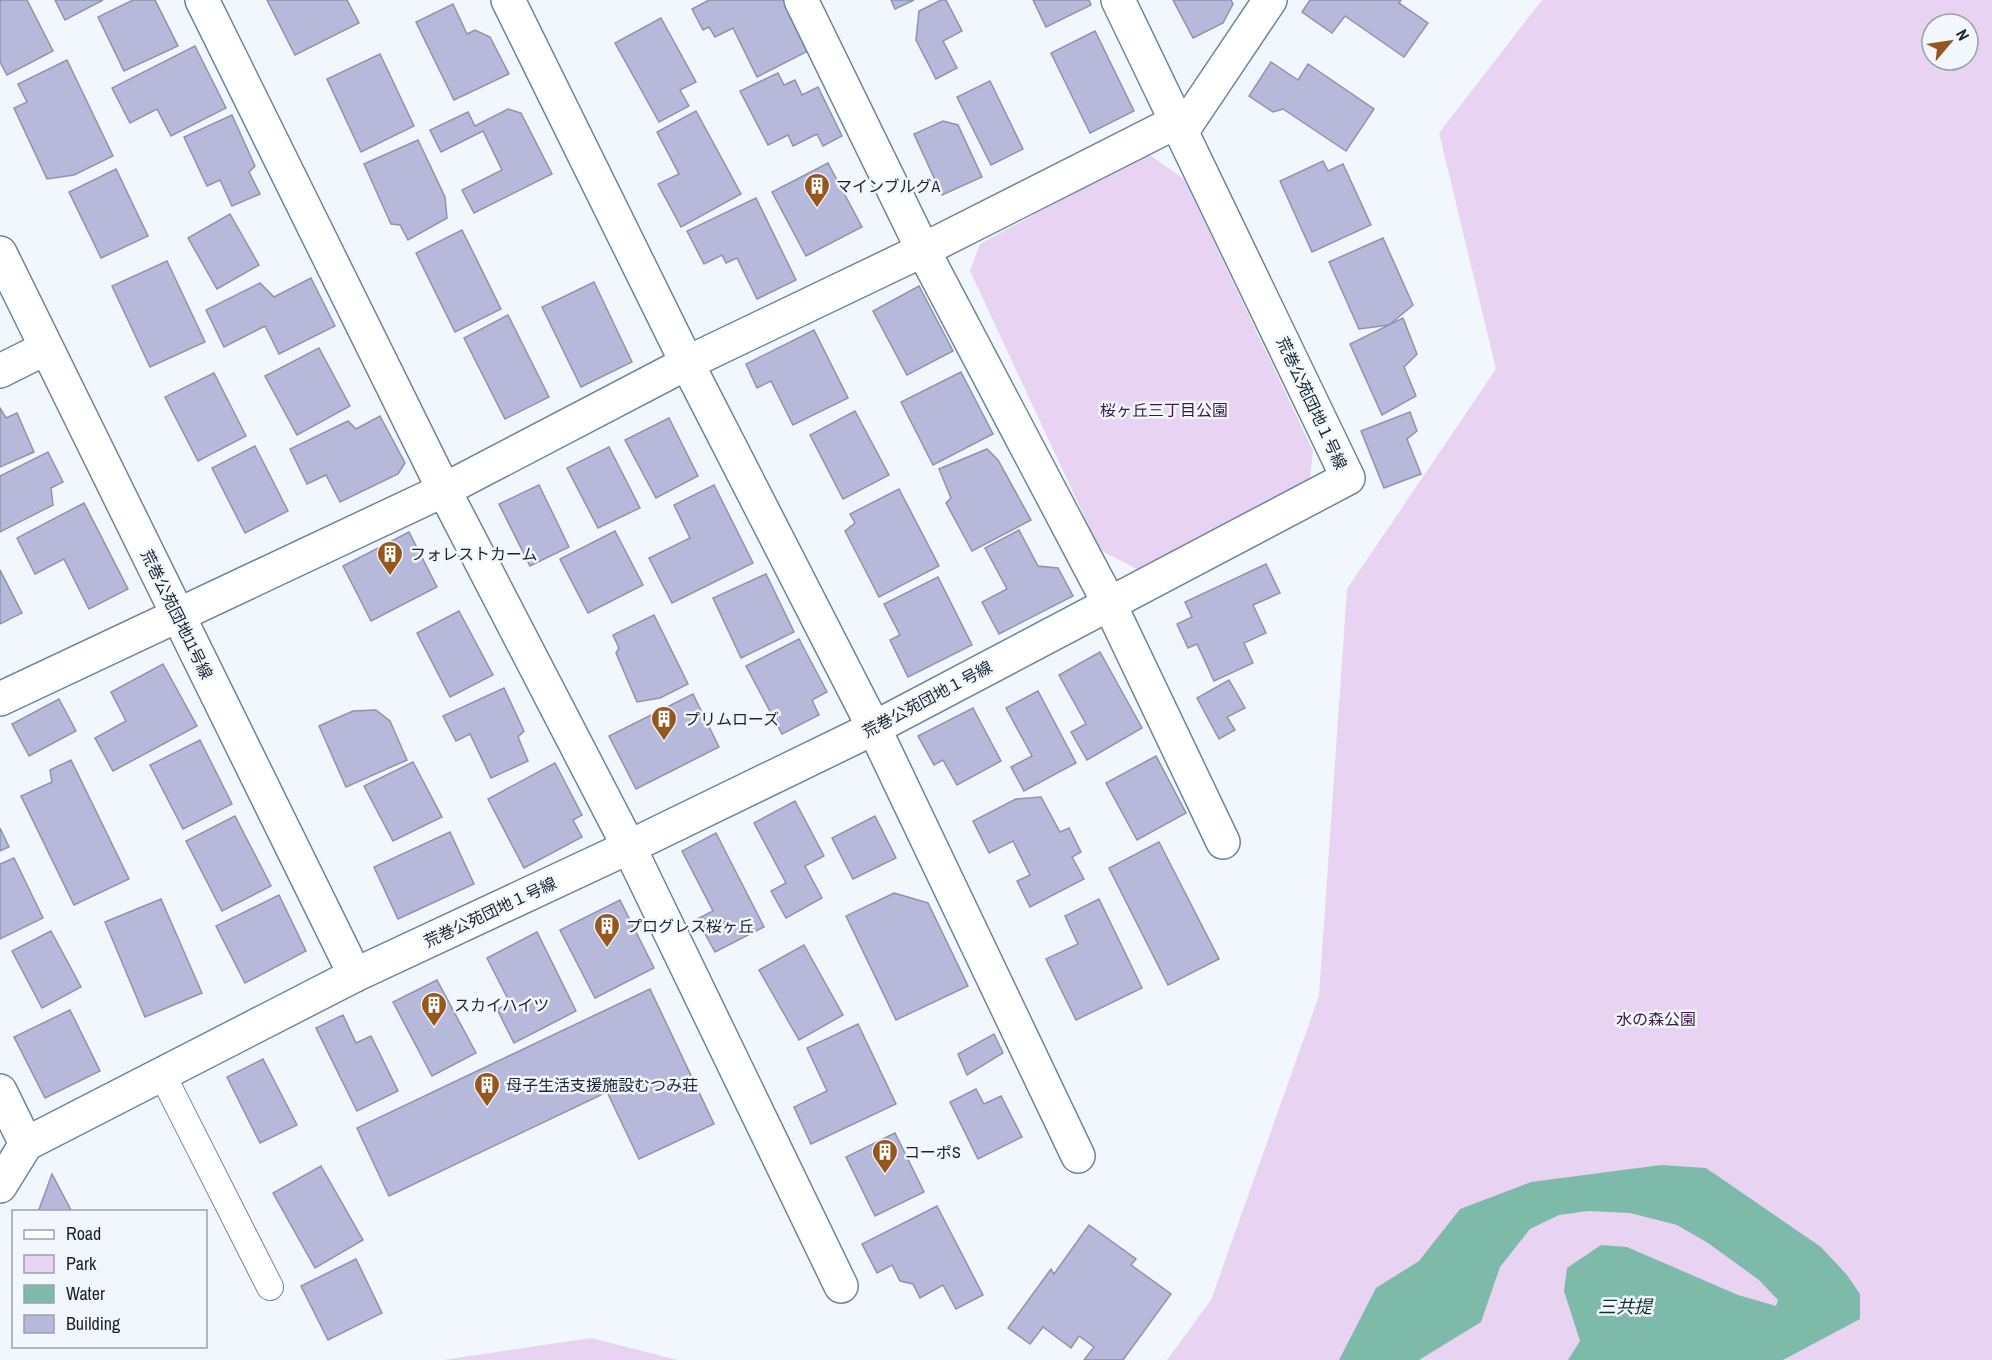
<svg xmlns="http://www.w3.org/2000/svg" width="1992" height="1360" viewBox="0 0 1992 1360" font-family="'Archivo Narrow','Noto Sans JP',sans-serif">
  <style>
    .green { fill: #e8d3f2; fill-rule: evenodd }
    .water { fill: #7ebaaa }
    .building { fill: #b6b9d9; stroke: #8f92b1; stroke-width: 1.5 }
    .lines { fill: none; stroke-linecap: round; stroke-linejoin: round }
    .service-casing { stroke: #6d869c; stroke-width: 28 }
    .minor-casing { stroke: #6d869c; stroke-width: 36 }
    .tertiary-casing { stroke: #6d869c; stroke-width: 36 }
    .service { stroke: #fff; stroke-width: 26 }
    .minor { stroke: #fff; stroke-width: 33 }
    .tertiary { stroke: #fff; stroke-width: 33 }
    .labels { text-anchor: middle; dominant-baseline: central; stroke-width: 5; stroke-linejoin: round; paint-order: stroke }
    .poi-label { font-size: 16px; fill: #19232d; stroke: #f1f7fc; text-anchor: start }
    .street-label { font-size: 16px; fill: #19232d; stroke: #f1f7fc }
    .park-label { font-size: 16px; fill: #3b174a; stroke: #f1f7fc }
    .water-label { font-size: 18px; font-style: italic; fill: #13312b; stroke: #f1f7fc }
  </style>
  <rect width="100%" height="100%" fill="#f1f7fc"/>
  <g class="green">
    <path d="M1542,0H1992V1360H1167L1211,1300L1319,996L1347,589L1496,369L1439,133ZM1932,24H1968V60H1932Z"/>
    <path d="M1147,153L1184,179L1313,451L1310,478L1139,570L1100,550L970,271L980,244Z"/>
    <path d="M591,1338L678,1360H443Z"/>
  </g>
  <path class="water" d="M1661,1165L1706,1168L1821,1247L1847,1275L1860,1294V1319L1783,1360H1568L1580,1341L1564,1291L1567,1268L1601,1245L1627,1247L1738,1295L1776,1306L1778,1300L1759,1280L1708,1243L1677,1225L1630,1213L1588,1211L1559,1215L1530,1229L1500,1267L1481,1322L1419,1360H1339L1376,1288L1419,1261L1460,1209L1531,1182Z"/>
  <g class="building">
    <path d="M0,0H27L53,51L7,75L0,62Z"/>
    <path d="M55,0H103L65,20Z"/>
    <path d="M133,0H155L178,46L124,71L98,17Z"/>
    <path d="M267,0H347L359,23L295,55Z"/>
    <path d="M709,0H787L812,49L757,77L733,28L715,37L709,27L703,30L692,9Z"/>
    <path d="M891,0H914L895,9Z"/>
    <path d="M941,0H946L962,31L943,41L957,68L936,79L916,40L919,11Z"/>
    <path d="M1033,0H1089L1091,5L1046,27Z"/>
    <path d="M1173,0H1231L1233,4L1223,23L1193,38Z"/>
    <path d="M1310,0H1401L1399,3L1428,23L1404,57L1345,16L1332,33L1302,12Z"/>
    <path d="M453,4L467,34L475,30L490,37L509,74L454,100L416,22Z"/>
    <path d="M661,18L696,82L680,90L689,106L659,122L615,43Z"/>
    <path d="M1095,31L1134,111L1090,133L1051,53Z"/>
    <path d="M195,46L226,108L171,136L157,109L130,123L112,88Z"/>
    <path d="M380,54L414,126L361,152L327,79Z"/>
    <path d="M67,60L113,156L74,175L47,179L14,108L27,102L18,84Z"/>
    <path d="M1271,62L1298,80L1308,64L1374,109L1346,151L1283,109L1273,112L1249,96Z"/>
    <path d="M778,73L784,85L795,80L802,95L818,87L842,136L823,146L817,134L793,146L788,135L768,145L740,91Z"/>
    <path d="M990,81L1023,149L991,165L957,97Z"/>
    <path d="M508,109L521,113L552,174L474,213L462,190L502,170L483,131L441,152L430,130L468,112L475,126Z"/>
    <path d="M696,111L741,194L681,227L658,184L679,174L657,132Z"/>
    <path d="M232,115L255,166L249,172L260,194L232,206L220,180L207,186L184,137Z"/>
    <path d="M943,121L958,125L982,177L942,195L914,134Z"/>
    <path d="M418,140L445,197L447,218L408,240L400,225L391,224L364,164Z"/>
    <path d="M1323,161L1328,171L1343,164L1371,225L1312,252L1280,181Z"/>
    <path d="M828,163L862,227L806,256L772,192Z"/>
    <path d="M116,169L148,236L101,258L69,192Z"/>
    <path d="M756,198L796,280L757,299L737,258L726,263L722,255L704,264L687,231Z"/>
    <path d="M230,214L259,265L217,289L188,238Z"/>
    <path d="M462,230L501,309L455,332L416,253Z"/>
    <path d="M1383,238L1413,305L1389,325L1359,329L1329,262Z"/>
    <path d="M167,261L205,342L150,367L112,286Z"/>
    <path d="M311,278L335,326L279,354L265,326L224,347L206,310L260,283L274,297Z"/>
    <path d="M594,282L632,362L581,387L542,307Z"/>
    <path d="M919,286L953,351L907,375L873,311Z"/>
    <path d="M508,315L549,397L505,419L464,338Z"/>
    <path d="M1403,318L1417,354L1404,367L1416,396L1382,415L1350,344Z"/>
    <path d="M814,330L848,398L793,425L771,381L757,388L746,364Z"/>
    <path d="M319,348L350,406L297,435L265,376Z"/>
    <path d="M961,372L993,434L933,465L901,402Z"/>
    <path d="M214,373L246,436L198,461L165,397Z"/>
    <path d="M0,408L6,418L17,413L34,452L0,467Z"/>
    <path d="M855,411L889,475L843,499L810,435Z"/>
    <path d="M1410,412L1417,431L1407,439L1421,474L1384,488L1361,431Z"/>
    <path d="M380,416L405,463L398,474L340,502L326,475L307,484L290,449L348,421L356,429Z"/>
    <path d="M669,418L698,476L656,498L625,440Z"/>
    <path d="M255,446L288,511L245,533L212,468Z"/>
    <path d="M609,447L640,508L598,528L567,468Z"/>
    <path d="M987,449L998,460L1031,520L972,551L946,503L951,498L939,469Z"/>
    <path d="M48,452L63,482L51,488L53,505L0,532V476Z"/>
    <path d="M539,485L569,547L530,566L499,504Z"/>
    <path d="M714,485L753,563L672,603L649,558L690,538L674,505Z"/>
    <path d="M899,489L939,566L879,597L845,531L855,523L850,514Z"/>
    <path d="M84,503L128,589L89,609L64,559L35,574L17,538Z"/>
    <path d="M1019,530L1038,566L1058,568L1073,596L999,634L982,602L1007,589L985,548Z"/>
    <path d="M615,531L643,585L588,613L560,559Z"/>
    <path d="M409,532L437,587L371,621L343,566Z"/>
    <path d="M1266,564L1280,593L1253,605L1266,633L1244,643L1253,663L1214,681L1197,644L1188,648L1177,624L1192,617L1185,602Z"/>
    <path d="M0,570L22,613L0,624Z"/>
    <path d="M766,574L794,632L741,658L713,598Z"/>
    <path d="M938,577L972,645L908,677L890,640L900,635L884,604Z"/>
    <path d="M459,611L493,675L450,697L417,633Z"/>
    <path d="M654,615L688,684L660,698L637,702L616,653L619,648L613,635Z"/>
    <path d="M799,639L827,692L812,700L819,715L782,734L746,666Z"/>
    <path d="M1100,652L1142,728L1087,760L1071,732L1086,724L1059,675Z"/>
    <path d="M163,664L197,726L113,771L95,738L126,721L111,692Z"/>
    <path d="M1229,680L1245,708L1227,717L1235,730L1219,739L1197,698Z"/>
    <path d="M504,688L524,731L518,737L528,761L491,778L470,734L456,741L443,716Z"/>
    <path d="M1038,691L1076,763L1024,791L1011,767L1032,756L1006,708Z"/>
    <path d="M693,694L719,747L636,789L609,736Z"/>
    <path d="M59,699L76,731L29,756L12,724Z"/>
    <path d="M973,708L1001,761L957,785L943,760L934,765L918,736Z"/>
    <path d="M376,710L390,721L407,760L346,787L319,726L353,711Z"/>
    <path d="M200,740L232,804L183,829L150,765Z"/>
    <path d="M1156,756L1186,813L1137,840L1106,783Z"/>
    <path d="M71,760L129,879L74,905L21,796L52,782L50,770Z"/>
    <path d="M413,762L442,817L393,841L364,786Z"/>
    <path d="M555,763L582,815L573,820L582,837L524,868L488,799Z"/>
    <path d="M1041,797L1060,832L1069,828L1081,852L1072,857L1084,879L1030,907L1017,881L1030,875L1013,841L989,853L973,821L1016,799Z"/>
    <path d="M795,801L824,856L805,866L822,898L786,918L771,891L786,883L754,823Z"/>
    <path d="M235,816L271,886L222,911L186,841Z"/>
    <path d="M875,816L896,858L853,879L832,838Z"/>
    <path d="M0,828L9,847L0,851Z"/>
    <path d="M450,832L474,884L398,919L374,867Z"/>
    <path d="M716,833L764,927L715,952L697,919L713,911L682,851Z"/>
    <path d="M1159,842L1219,959L1168,985L1109,868Z"/>
    <path d="M14,858L43,918L0,939V864Z"/>
    <path d="M894,893L928,903L968,986L896,1020L846,916Z"/>
    <path d="M279,895L306,951L245,983L216,926Z"/>
    <path d="M161,899L202,993L145,1017L105,922Z"/>
    <path d="M1099,899L1142,988L1076,1020L1046,959L1078,944L1065,916Z"/>
    <path d="M620,900L654,968L595,998L560,930Z"/>
    <path d="M51,931L81,987L42,1008L12,951Z"/>
    <path d="M537,932L576,1011L514,1043L497,1009L510,1003L487,958Z"/>
    <path d="M804,945L843,1015L799,1040L759,970Z"/>
    <path d="M437,980L476,1053L432,1076L393,1002Z"/>
    <path d="M650,989L714,1124L639,1159L607,1092L389,1196L357,1128Z"/>
    <path d="M70,1010L100,1071L45,1098L14,1037Z"/>
    <path d="M343,1015L356,1043L371,1036L398,1091L357,1111L316,1028Z"/>
    <path d="M858,1024L896,1104L811,1144L794,1107L827,1091L807,1048Z"/>
    <path d="M994,1034L1003,1053L967,1075L958,1054Z"/>
    <path d="M263,1059L297,1125L260,1143L227,1077Z"/>
    <path d="M976,1089L984,1104L1001,1096L1022,1137L978,1159L950,1102Z"/>
    <path d="M895,1133L924,1192L875,1216L846,1157Z"/>
    <path d="M321,1166L363,1240L315,1268L273,1193Z"/>
    <path d="M52,1174L72,1212H38Z"/>
    <path d="M937,1206L983,1295L956,1309L943,1285L920,1298L913,1284L900,1281L892,1265L877,1273L862,1244Z"/>
    <path d="M1089,1225L1136,1259L1131,1265L1171,1294L1123,1360H1084L1094,1347L1079,1336L1071,1348L1043,1327L1030,1344L1008,1328L1051,1269L1054,1274Z"/>
    <path d="M356,1259L382,1313L328,1340L301,1286Z"/>
  </g>
  <g class="lines">
    <defs>
      <path id="service" d="M162,1074L270,1287"/>
      <g id="minor">
        <path d="M202,0L444,490L629,847L841,1286"/>
        <path d="M508,0L687,363L874,728L1078,1156"/>
        <path d="M801,0L923,250L1109,603L1223,842"/>
        <path d="M1182,131L1270,0"/>
        <path d="M0,371L46,348"/>
        <path d="M0,699L444,490L687,363L923,250L1178,121"/>
        <path d="M0,1091L26,1144L0,1186"/>
        <path d="M26,1144L355,975L629,847L874,728L1348,478L1118,0"/>
      </g>
      <path id="tertiary" d="M0,253L355,975"/>
    </defs>
    <use href="#service" class="service-casing"/>
    <use href="#minor" class="minor-casing"/>
    <use href="#tertiary" class="tertiary-casing"/>
    <use href="#service" class="service"/>
    <use href="#minor" class="minor"/>
    <use href="#tertiary" class="tertiary"/>
  </g>
  <defs>
    <symbol id="building-pin" viewBox="-11 -11 22 30"><path d="M0 17L-7.5 6A9.5 9.5 0 1 1 7.5 6Z" fill="#95571d" stroke="#f1f7fc"/><path d="M-4-6H4V6H1V3H-1V6H-4ZM-2.5-4.3h1.7v1.8h-1.7ZM.8-4.3h1.7v1.8H.8ZM-2.5-1h1.7V.8h-1.7ZM.8-1h1.7V.8H.8Z" fill="#fff"/></symbol>
  </defs>
  <g fill-rule="evenodd">
    <use href="#building-pin" x="802" y="171" width="30" height="40"/>
    <use href="#building-pin" x="375" y="539" width="30" height="40"/>
    <use href="#building-pin" x="649" y="704" width="30" height="40"/>
    <use href="#building-pin" x="592" y="911" width="30" height="40"/>
    <use href="#building-pin" x="419" y="990" width="30" height="40"/>
    <use href="#building-pin" x="472" y="1070" width="30" height="40"/>
    <use href="#building-pin" x="870" y="1137" width="30" height="40"/>
  </g>
  <g class="labels">
    <g class="poi-label">
      <text x="836" y="186">マインブルグA</text>
      <text x="410" y="554">フォレストカーム</text>
      <text x="684" y="719">プリムローズ</text>
      <text x="626" y="926">プログレス桜ヶ丘</text>
      <text x="454" y="1005">スカイハイツ</text>
      <text x="506" y="1085">母子生活支援施設むつみ荘</text>
      <text x="904" y="1152">コーポS</text>
    </g>
    <g class="street-label">
      <text transform="translate(1312 403) rotate(65)">荒巻公苑団地１号線</text>
      <text transform="translate(177 614) rotate(64)">荒巻公苑団地11号線</text>
      <text transform="translate(927 699) rotate(-28)">荒巻公苑団地１号線</text>
      <text transform="translate(490 912) rotate(-25)">荒巻公苑団地１号線</text>
    </g>
    <g class="park-label">
      <text x="1164" y="410">桜ヶ丘三丁目公園</text>
      <text x="1656" y="1019">水の森公園</text>
    </g>
    <g class="water-label">
      <text x="1625" y="1306">三共提</text>
    </g>
  </g>
  <rect x="12" y="1210" width="195" height="138" fill="#f1f7fc" stroke="#9ba2a9" stroke-width="1.5"/>
  <rect x="24" y="1230" width="30" height="9" fill="#ffffff" stroke="#9ba2a9" stroke-width="1.5"/>
  <text x="66" y="1240" font-size="18" fill="#19232d">Road</text>
  <rect x="24" y="1255" width="30" height="18" fill="#e8d3f2" stroke="#9ba2a9" stroke-width="1.5"/>
  <text x="66" y="1270" font-size="18" fill="#19232d">Park</text>
  <rect x="24" y="1285" width="30" height="18" fill="#7ebaaa" stroke="#9ba2a9" stroke-width="1.5"/>
  <text x="66" y="1300" font-size="18" fill="#19232d">Water</text>
  <rect x="24" y="1315" width="30" height="18" fill="#b6b9d9" stroke="#9ba2a9" stroke-width="1.5"/>
  <text x="66" y="1330" font-size="18" fill="#19232d">Building</text>
  <g transform="translate(1950 42) rotate(61)"><circle r="28" fill="#f1f7fc" stroke="#9ba2a9" stroke-width="1.5"/>
  <path d="M0-4.5L10 22L0 15L-10 22Z" fill="#95571d"/>
  <text y="-9" font-size="16" font-weight="bold" text-anchor="middle" fill="#19232d">N</text>
  </g>
</svg>
